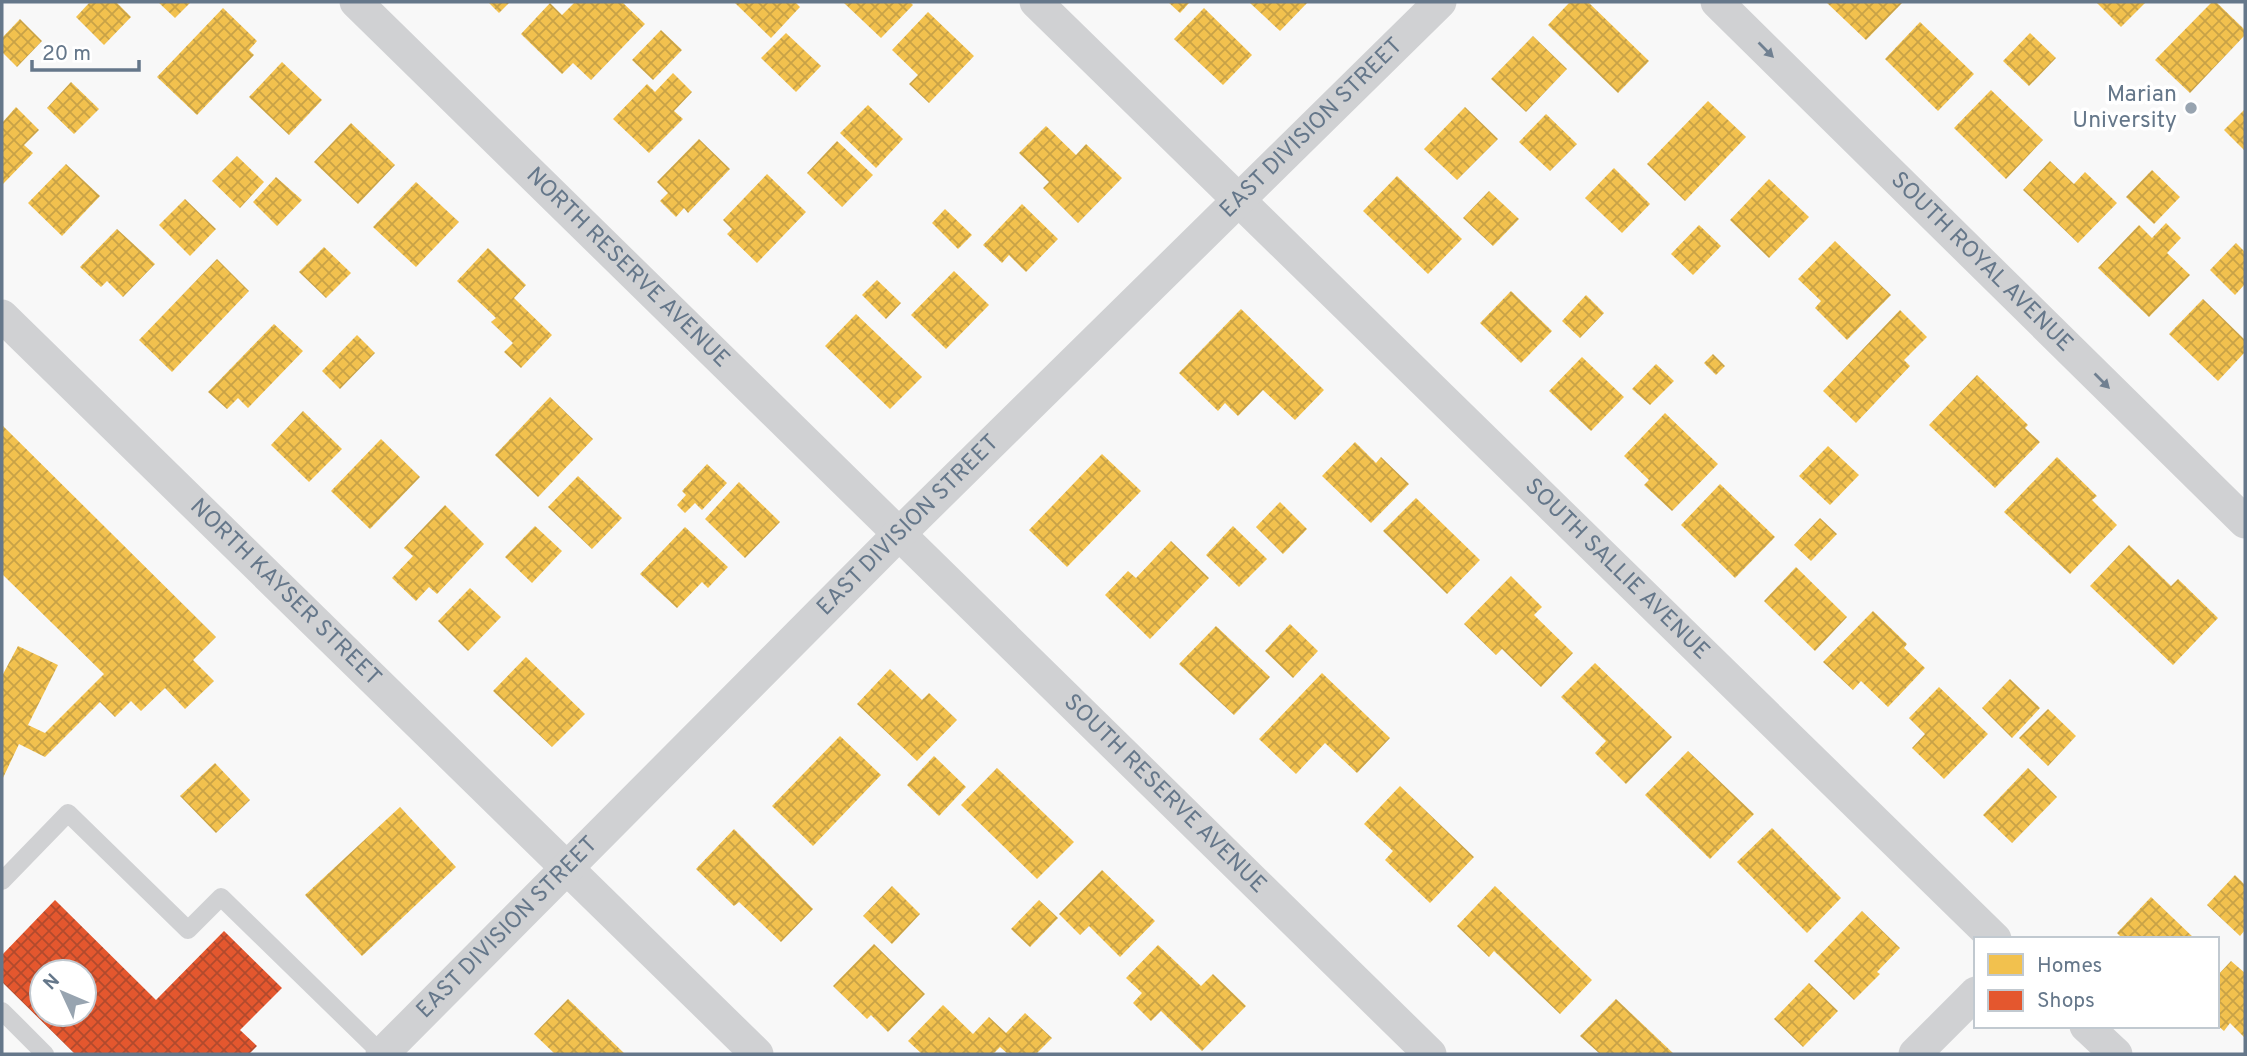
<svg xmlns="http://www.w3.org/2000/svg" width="2247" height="1056" viewBox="0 0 2247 1056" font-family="Overpass,sans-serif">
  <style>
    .homes { fill: url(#homes-cross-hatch) }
    .shops { fill: url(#shops-cross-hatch); fill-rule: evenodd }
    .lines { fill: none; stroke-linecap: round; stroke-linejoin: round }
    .service { stroke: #d0d1d3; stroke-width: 18 }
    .minor { stroke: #d0d1d3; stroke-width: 33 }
    .oneway { fill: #708091 }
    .poi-dot { fill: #98a4b0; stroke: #fff; stroke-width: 2.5 }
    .labels { text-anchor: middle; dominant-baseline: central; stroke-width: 7; stroke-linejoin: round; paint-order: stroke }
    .poi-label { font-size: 23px; fill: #65778a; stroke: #fff; text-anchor: end }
    .street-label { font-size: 23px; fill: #65778a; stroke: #fff }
  </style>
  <defs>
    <pattern id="homes-cross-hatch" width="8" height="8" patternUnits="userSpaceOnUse" patternTransform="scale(1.75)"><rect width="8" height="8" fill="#f2c14e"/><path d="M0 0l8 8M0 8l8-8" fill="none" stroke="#c8a247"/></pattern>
    <pattern id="shops-cross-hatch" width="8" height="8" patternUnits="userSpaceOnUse" patternTransform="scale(1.75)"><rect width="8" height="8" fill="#e4572e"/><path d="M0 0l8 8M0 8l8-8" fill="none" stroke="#b24a2d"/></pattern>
  </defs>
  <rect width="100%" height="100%" fill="#f8f8f8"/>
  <g class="homes">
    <path d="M90,2H116L131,17L104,45L76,17Z"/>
    <path d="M158,2H191L175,18Z"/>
    <path d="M488,2H510L499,13Z"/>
    <path d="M575,2H622L645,24L591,80L573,63L562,74L521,34L550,3L562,15Z"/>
    <path d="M734,2H795L800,7L771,38Z"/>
    <path d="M843,2H910L913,5L881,38Z"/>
    <path d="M1168,2H1190L1180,13Z"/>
    <path d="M1249,2H1308L1280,31Z"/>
    <path d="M1570,2H1588L1649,61L1618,93L1548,25Z"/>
    <path d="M1826,2H1903L1866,40Z"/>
    <path d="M2096,2H2146L2121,27Z"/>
    <path d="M2212,2H2216L2245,30V35L2190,93L2155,60Z"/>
    <path d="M223,8L257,41L249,50L254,55L197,115L157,77Z"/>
    <path d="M1204,8L1252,55L1223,85L1174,39Z"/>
    <path d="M928,12L974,56L929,103L909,84L918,75L892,50Z"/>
    <path d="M20,19L42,41L17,67L2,52V38Z"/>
    <path d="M1920,22L1974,74L1938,111L1885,59Z"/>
    <path d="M661,30L682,50L653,80L632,60Z"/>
    <path d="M786,33L821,66L796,92L761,58Z"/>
    <path d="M2030,33L2056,58L2029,86L2003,61Z"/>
    <path d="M1533,36L1567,69L1526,112L1491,79Z"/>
    <path d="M282,62L322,100L289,135L249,97Z"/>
    <path d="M673,73L692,92L674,111L683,119L649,153L613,119L647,84L655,92Z"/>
    <path d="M71,82L99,109L74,134L47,108Z"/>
    <path d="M1991,90L2043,140L2006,179L1954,128Z"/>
    <path d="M1708,101L1746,137L1685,201L1647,164Z"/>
    <path d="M868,105L903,139L876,168L840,133Z"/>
    <path d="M16,107L39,130L24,145L33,153L2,185V123Z"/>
    <path d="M1465,107L1498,139L1457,180L1424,149Z"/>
    <path d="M2245,109V151L2224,130Z"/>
    <path d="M1546,114L1577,144L1550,171L1519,142Z"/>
    <path d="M351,123L395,165L358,204L314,162Z"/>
    <path d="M1046,126L1076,155L1086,144L1122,178L1078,223L1043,188L1049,182L1019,153Z"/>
    <path d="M699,139L730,169L688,213L684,208L676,217L660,201L668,193L657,182Z"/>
    <path d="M837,141L873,175L842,207L807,173Z"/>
    <path d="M237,156L264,182L240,208L212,181Z"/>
    <path d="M2050,161L2074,184L2085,172L2117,203L2078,243L2023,190Z"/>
    <path d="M66,164L100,196L62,236L28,203Z"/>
    <path d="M1614,168L1650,204L1622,233L1585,198Z"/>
    <path d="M2152,170L2180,197L2154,224L2126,197Z"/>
    <path d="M767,174L806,212L757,263L727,234L732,229L723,220Z"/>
    <path d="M1397,176L1462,239L1428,274L1363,211Z"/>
    <path d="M276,177L302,200L277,226L253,202Z"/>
    <path d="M1769,179L1809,217L1769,258L1730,220Z"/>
    <path d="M416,182L459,222L416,267L373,227Z"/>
    <path d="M1489,191L1519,219L1493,246L1463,218Z"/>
    <path d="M185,199L216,229L190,256L159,225Z"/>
    <path d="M1022,204L1058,239L1026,272L1009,255L1002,263L983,245Z"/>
    <path d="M945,209L972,235L958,249L932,223Z"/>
    <path d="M2166,223L2181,238L2167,253L2190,275L2149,317L2098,268L2139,225L2152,238Z"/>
    <path d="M1699,225L1721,246L1693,275L1671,254Z"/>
    <path d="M117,229L155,264L123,297L107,281L101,287L80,267Z"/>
    <path d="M1835,241L1891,295L1847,340L1815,308L1821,301L1798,279Z"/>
    <path d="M2236,243L2245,252V284L2235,295L2210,270Z"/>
    <path d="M324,247L351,273L326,298L299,272Z"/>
    <path d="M488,248L526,285L514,298L552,335L521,368L504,352L513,343L491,322L496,318L457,281Z"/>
    <path d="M217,259L249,291L172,372L139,340Z"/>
    <path d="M954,271L989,305L946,349L911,315Z"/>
    <path d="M877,280L901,303L886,319L862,295Z"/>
    <path d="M1511,291L1552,331L1521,363L1480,323Z"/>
    <path d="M1586,295L1604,313L1580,338L1562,321Z"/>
    <path d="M2203,299L2245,340V352L2218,381L2169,334Z"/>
    <path d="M1241,309L1324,390L1295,420L1263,390L1238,416L1225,403L1218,411L1179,373Z"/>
    <path d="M1900,310L1927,337L1904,360L1910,366L1856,423L1823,391Z"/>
    <path d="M856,314L922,377L890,409L825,346Z"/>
    <path d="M274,324L303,351L248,408L238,398L227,409L208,392Z"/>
    <path d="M357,335L375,353L340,389L322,371Z"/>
    <path d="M1713,354L1725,366L1716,375L1704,363Z"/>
    <path d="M1582,357L1624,397L1591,431L1549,391Z"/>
    <path d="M1656,364L1674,381L1650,405L1632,389Z"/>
    <path d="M1977,375L2028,425L2025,428L2040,442L1995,488L1929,425Z"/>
    <path d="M550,397L593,439L538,497L495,455Z"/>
    <path d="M303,411L342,449L309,482L271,445Z"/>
    <path d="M1665,413L1718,464L1672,511L1644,485L1649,480L1624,456Z"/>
    <path d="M2,425L216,637L193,660L214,681L185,709L165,688L141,711L131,701L115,717L100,702L45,757L19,744L2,780V676L18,646L58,665L28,725L45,733L104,674L2,574Z"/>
    <path d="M381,439L420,477L370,529L331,491Z"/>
    <path d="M1355,442L1376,463L1381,457L1409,484L1371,523L1322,476Z"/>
    <path d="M1828,446L1859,475L1830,505L1799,476Z"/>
    <path d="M1102,454L1141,491L1067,567L1029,530Z"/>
    <path d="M2057,457L2097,496L2092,500L2117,525L2070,574L2004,512Z"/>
    <path d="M707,464L727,483L702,510L695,503L685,513L677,505L686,495L682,491Z"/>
    <path d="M578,476L622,518L592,549L548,507Z"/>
    <path d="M739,482L780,522L745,558L705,519Z"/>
    <path d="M1720,484L1775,537L1735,578L1681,525Z"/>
    <path d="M1416,498L1480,560L1447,594L1383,531Z"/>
    <path d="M1280,502L1307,529L1283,554L1256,527Z"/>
    <path d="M445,505L484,544L437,594L429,587L416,601L392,578L413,556L404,548Z"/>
    <path d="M1820,518L1837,534L1811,561L1794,545Z"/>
    <path d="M535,526L562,551L532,583L505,557Z"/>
    <path d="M1233,526L1267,559L1239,587L1206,555Z"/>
    <path d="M685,527L728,567L708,588L702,582L677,608L640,574Z"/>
    <path d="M1171,541L1209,578L1150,639L1105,595L1128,571L1136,578Z"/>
    <path d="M2129,545L2171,586L2178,579L2218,618L2173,665L2090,586Z"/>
    <path d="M1796,567L1847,617L1815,651L1764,601Z"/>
    <path d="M1511,576L1542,607L1534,615L1573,653L1541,687L1502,649L1496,655L1464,624Z"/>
    <path d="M470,588L501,617L468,651L438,621Z"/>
    <path d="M1873,611L1907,644L1904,648L1925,668L1888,707L1861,681L1853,690L1823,662Z"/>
    <path d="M1290,624L1318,651L1293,678L1265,651Z"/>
    <path d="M1216,626L1270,677L1234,715L1179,664Z"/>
    <path d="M526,657L585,714L552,747L493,691Z"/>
    <path d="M1595,663L1672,737L1626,784L1595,753L1606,741L1561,697Z"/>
    <path d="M890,669L922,700L929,693L957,720L917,761L857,704Z"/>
    <path d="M1322,673L1390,738L1357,773L1325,743L1296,774L1259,739Z"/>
    <path d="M2010,679L2040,708L2012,738L1982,708Z"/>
    <path d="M1939,687L1988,734L1944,779L1912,748L1925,734L1909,718Z"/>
    <path d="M2048,709L2076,736L2048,766L2019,738Z"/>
    <path d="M840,736L881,775L813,846L772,806Z"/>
    <path d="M1688,751L1754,814L1710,859L1645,795Z"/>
    <path d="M934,756L966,787L939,816L907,785Z"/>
    <path d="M215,763L250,800L216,833L180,796Z"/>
    <path d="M997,768L1074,842L1037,879L961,805Z"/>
    <path d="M2028,768L2057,797L2012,843L1983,815Z"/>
    <path d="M1400,786L1474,857L1430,903L1385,860L1393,851L1364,824Z"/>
    <path d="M400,807L456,867L362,956L305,895Z"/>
    <path d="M1772,828L1841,898L1807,933L1737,862Z"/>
    <path d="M734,829L813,909L781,942L739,902L734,906L696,869Z"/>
    <path d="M1102,870L1155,921L1120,957L1089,926L1080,935L1059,914Z"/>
    <path d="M2235,875L2245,885V930L2240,936L2207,905Z"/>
    <path d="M892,886L920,914L892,944L863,916Z"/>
    <path d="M1495,886L1592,980L1560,1014L1494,951L1489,957L1457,926Z"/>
    <path d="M2151,897L2195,939H2123L2117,933Z"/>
    <path d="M1039,900L1058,918L1030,947L1011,929Z"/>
    <path d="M1862,911L1900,948L1877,972L1880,974L1854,1000L1814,961Z"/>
    <path d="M874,944L925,994L888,1032L871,1015L867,1019L833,986Z"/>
    <path d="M1158,945L1201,986L1213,974L1246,1006L1202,1051L1161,1011L1151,1021L1133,1003L1142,993L1126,978Z"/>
    <path d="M2231,961L2245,973V1038L2230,1023L2224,1031L2217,1025V976Z"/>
    <path d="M1809,983L1838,1011L1803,1047L1774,1019Z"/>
    <path d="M568,999L625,1054H555L534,1034Z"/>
    <path d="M1616,999L1674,1054H1600L1580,1036Z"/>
    <path d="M943,1005L973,1034L989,1017L1006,1033L1025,1013L1052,1038L1036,1054H1008L1000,1047L993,1054H922L908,1041Z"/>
  </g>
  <path class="shops" d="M55,900L156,1000L224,931L282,988L240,1030L257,1046L249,1054H75L2,982V955ZM42,972H84V1014H42Z"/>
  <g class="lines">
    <g class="service">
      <path d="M2,881L68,813L188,930L221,897L382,1054"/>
      <path d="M2,1011L45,1054"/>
    </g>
    <g class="minor">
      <path id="s1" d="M356,2L1430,1054"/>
      <path id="s2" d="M1036,2L1995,939"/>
      <path id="s3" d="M1717,2L2245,522"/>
      <path id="s4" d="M2,316L757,1054"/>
      <path d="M2086,1026L2116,1054"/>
      <path id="s5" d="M382,1054L900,533L1440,2"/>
      <path d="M1915,1054L1976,993"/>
    </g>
  </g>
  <defs><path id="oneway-solid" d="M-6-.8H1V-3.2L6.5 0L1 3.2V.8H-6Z" transform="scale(1.75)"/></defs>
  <g class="oneway">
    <use href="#oneway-solid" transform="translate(1766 50) rotate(45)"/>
    <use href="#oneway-solid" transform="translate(2102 381) rotate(45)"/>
  </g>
  <circle class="poi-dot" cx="2191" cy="108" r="7"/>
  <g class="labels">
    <g class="poi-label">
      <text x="2177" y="95">Marian<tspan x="2177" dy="26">University</tspan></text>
    </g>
    <g class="street-label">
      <text stroke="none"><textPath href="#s5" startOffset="1312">EAST DIVISION STREET</textPath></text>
      <text stroke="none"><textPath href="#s3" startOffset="371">SOUTH ROYAL AVENUE</textPath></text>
      <text stroke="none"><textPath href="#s1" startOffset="380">NORTH RESERVE AVENUE</textPath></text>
      <text stroke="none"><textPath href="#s5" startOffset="746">EAST DIVISION STREET</textPath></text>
      <text stroke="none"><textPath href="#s2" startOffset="812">SOUTH SALLIE AVENUE</textPath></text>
      <text stroke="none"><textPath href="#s4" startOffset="396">NORTH KAYSER STREET</textPath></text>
      <text stroke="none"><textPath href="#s1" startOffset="1132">SOUTH RESERVE AVENUE</textPath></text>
      <text stroke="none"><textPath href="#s5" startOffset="178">EAST DIVISION STREET</textPath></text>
    </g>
  </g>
  <rect width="2247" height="1056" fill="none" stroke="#65778a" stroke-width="7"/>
  <rect x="1974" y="937" width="245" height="91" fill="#ffffff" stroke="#c1c9d0" stroke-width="2"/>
  <rect x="1988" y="954" width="35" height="21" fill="#f2c14e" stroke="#c1c9d0" stroke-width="2"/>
  <text x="2037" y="972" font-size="21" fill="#65778a">Homes</text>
  <rect x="1988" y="990" width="35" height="21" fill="#e4572e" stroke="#c1c9d0" stroke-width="2"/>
  <text x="2037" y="1007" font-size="21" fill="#65778a">Shops</text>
  <g transform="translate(63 993) rotate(314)"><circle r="33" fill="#ffffff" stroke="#c1c9d0" stroke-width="2"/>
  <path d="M0-5L12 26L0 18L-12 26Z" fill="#98a4b0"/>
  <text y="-10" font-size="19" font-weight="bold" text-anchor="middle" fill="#65778a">N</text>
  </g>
  <path d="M32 60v10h107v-10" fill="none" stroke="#65778a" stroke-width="3.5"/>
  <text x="42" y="60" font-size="21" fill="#65778a" stroke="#ffffff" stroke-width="5" paint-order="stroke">20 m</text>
</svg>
